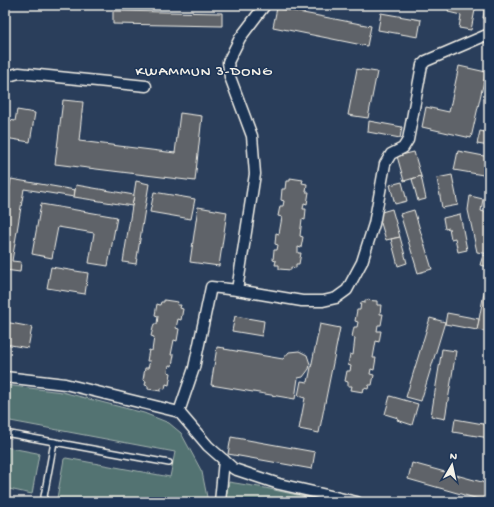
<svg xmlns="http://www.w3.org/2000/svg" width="494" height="507" viewBox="0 0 494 507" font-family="'Gochi Hand',sans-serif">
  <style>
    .green { fill: #527372; stroke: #a3b2ad }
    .building { fill: #5e6369; stroke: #f4f1e8 }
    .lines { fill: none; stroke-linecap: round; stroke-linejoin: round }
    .service-casing { stroke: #f4f1e8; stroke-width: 8 }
    .minor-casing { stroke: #f4f1e8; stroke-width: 13 }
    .service { stroke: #1d3557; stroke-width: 5 }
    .minor { stroke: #1d3557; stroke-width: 10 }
    .labels { text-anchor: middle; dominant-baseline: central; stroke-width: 3; stroke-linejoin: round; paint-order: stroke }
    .quarter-label { font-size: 15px; letter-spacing: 1px; fill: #f4f1e8; stroke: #1d3557 }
  </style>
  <rect width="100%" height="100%" fill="#2a3e5b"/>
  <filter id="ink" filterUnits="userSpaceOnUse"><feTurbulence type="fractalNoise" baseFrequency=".025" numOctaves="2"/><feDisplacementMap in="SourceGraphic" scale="8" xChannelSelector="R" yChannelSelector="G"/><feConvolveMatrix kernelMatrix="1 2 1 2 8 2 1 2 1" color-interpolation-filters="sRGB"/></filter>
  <g filter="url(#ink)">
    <g class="green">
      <path d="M5,385L62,392L144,413L169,423L181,433L202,472L208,502H77L57,498L64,459L66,458L170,477L175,452L5,420Z"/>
      <path d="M5,447L37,453L39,454L32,494L9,489L7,502H5Z"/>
      <path d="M229,482L265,488L329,502H272L263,500L262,502H225Z"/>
    </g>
    <g class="building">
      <path d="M449,5H476L471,30L459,28L461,15L448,12Z"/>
      <path d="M485,5H489V19L483,18Z"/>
      <path d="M277,8L371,26L367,46L273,27Z"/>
      <path d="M113,11L222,13V26L113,24Z"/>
      <path d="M381,13L421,20L418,37L378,30Z"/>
      <path d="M5,33L8,34L5,53Z"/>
      <path d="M459,66L486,72L471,138L422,127L426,107L449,112Z"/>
      <path d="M357,69L377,72L368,118L348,115Z"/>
      <path d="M489,89V110H485Z"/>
      <path d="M63,100L83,102L79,141L175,153L180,113L202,116L195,181L55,164Z"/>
      <path d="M17,110L35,113L30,142L5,138V119L15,121Z"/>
      <path d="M369,121L402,127L400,138L368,132Z"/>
      <path d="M480,131L489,133V146L477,144Z"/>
      <path d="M458,151L489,157V176L454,170Z"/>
      <path d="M414,152L421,176L404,181L397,156Z"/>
      <path d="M452,175L458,205L442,208L437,178Z"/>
      <path d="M421,176L426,199L418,201L412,179Z"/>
      <path d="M290,178L303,180L302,183L307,184L306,192H309L307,204L304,203L303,209H306L305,220L302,219L300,236L303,237L301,248L298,247V253H301L299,264H296V268L291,267V270L279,269V265H275L276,261L273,260L274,250H277L278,245L275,244L276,233L279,234L282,217L278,216L280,206H283L284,201L281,200L282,189H285L286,181H290Z"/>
      <path d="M11,179L75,190L74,197L24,189L12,261L21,262L20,272L5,270V214Z"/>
      <path d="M136,181L149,184L136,264L123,262Z"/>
      <path d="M402,182L407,201L395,204L390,185Z"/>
      <path d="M76,185L134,195L132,206L74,197Z"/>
      <path d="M154,192L195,199L191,219L150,212Z"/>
      <path d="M470,196L483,199L481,211L489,213V254L477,252L468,210Z"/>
      <path d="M41,204L117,217L108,266L89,263L94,233L58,227L52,258L32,254Z"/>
      <path d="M198,207L227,212L219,266L190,262Z"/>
      <path d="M392,209L400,237L386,240L378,213Z"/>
      <path d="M414,210L432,269L418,273L400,214Z"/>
      <path d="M460,214L467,250L458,252L455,238L451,239L449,228L445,229L443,218Z"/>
      <path d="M400,237L407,263L398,266L391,239Z"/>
      <path d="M483,255L489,256V267L480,265Z"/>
      <path d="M51,267L88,273L85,294L47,288Z"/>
      <path d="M486,282L489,283V332L477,330Z"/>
      <path d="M164,300L178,302L177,305H181L180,308L183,309L181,320L178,319L176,328L179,329L177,341L174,340L171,355H174L172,366L169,365L168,372L171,373L169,385L166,384L165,389L161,388V391L148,389V386L145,385L146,381L143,380L145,368H148L150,361H147L149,350L152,351L154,337L151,336L154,324H157L158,316L155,315L157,304L160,305L161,302H164Z"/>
      <path d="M365,300L377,301V305H381L380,314H383L381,325H378L377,331H381L379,342L376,341L373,358H376L374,370L371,369L370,374L374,375L372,385H369L368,389L364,388L363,392L351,390L352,386H348V382L345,381L347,371H350L351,366L348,365L350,354L353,355L355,338L352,337L354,327H357L358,322L355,321L357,310H360L361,302L365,303Z"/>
      <path d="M447,313L479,319L477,330L445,324Z"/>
      <path d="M235,316L264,321L262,336L232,331Z"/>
      <path d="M430,318L445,322L421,401L406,397Z"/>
      <path d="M5,322L32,327L28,348L5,344Z"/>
      <path d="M320,324L340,328L319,433L299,429L305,398L298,396L301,381L308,382Z"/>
      <path d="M217,347L225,348L224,349L283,359L289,352L299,351L307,355L310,364L309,369L303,377L298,378L295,399L211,385Z"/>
      <path d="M442,349L456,351L445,419L431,416Z"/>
      <path d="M390,396L418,404L412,425L397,420L398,418L385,414Z"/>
      <path d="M455,419L489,425V438L453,432Z"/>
      <path d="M231,437L315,452L312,469L228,454Z"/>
      <path d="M412,463L489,484V502L408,479Z"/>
    </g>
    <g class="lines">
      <defs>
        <g id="service">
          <path d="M5,433L169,463"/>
          <path d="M43,502L54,442"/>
        </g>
        <g id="minor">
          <path d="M5,77L19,73L146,86"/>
          <path d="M237,290L255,174L252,136L230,77L228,62L240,38L265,5"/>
          <path d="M5,377L65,384L179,412L208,446L234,469L279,484L357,502"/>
          <path d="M179,412L194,368L211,287L237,290L302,301H323L336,298L347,290L362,262L374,224L385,164L391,154L403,148L408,140L422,65L426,61L489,34"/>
          <path d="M220,502L224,460"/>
        </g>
      </defs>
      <use href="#service" class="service-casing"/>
      <use href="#minor" class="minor-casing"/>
      <use href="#service" class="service"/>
      <use href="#minor" class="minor"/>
    </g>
  </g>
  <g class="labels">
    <g class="quarter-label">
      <text x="204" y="72">KWAMMUN 3-DONG</text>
    </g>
  </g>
  <rect width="494" height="507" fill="none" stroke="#1d3557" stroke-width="20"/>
  <rect x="10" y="10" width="474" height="487" fill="none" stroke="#f4f1e8" stroke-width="1.5" filter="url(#ink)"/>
  <g transform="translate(452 465) rotate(9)" stroke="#1d3557" stroke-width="3" paint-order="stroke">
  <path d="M0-3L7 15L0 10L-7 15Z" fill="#f4f1e8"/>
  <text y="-6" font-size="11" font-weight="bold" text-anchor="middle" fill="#f4f1e8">N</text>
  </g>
</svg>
